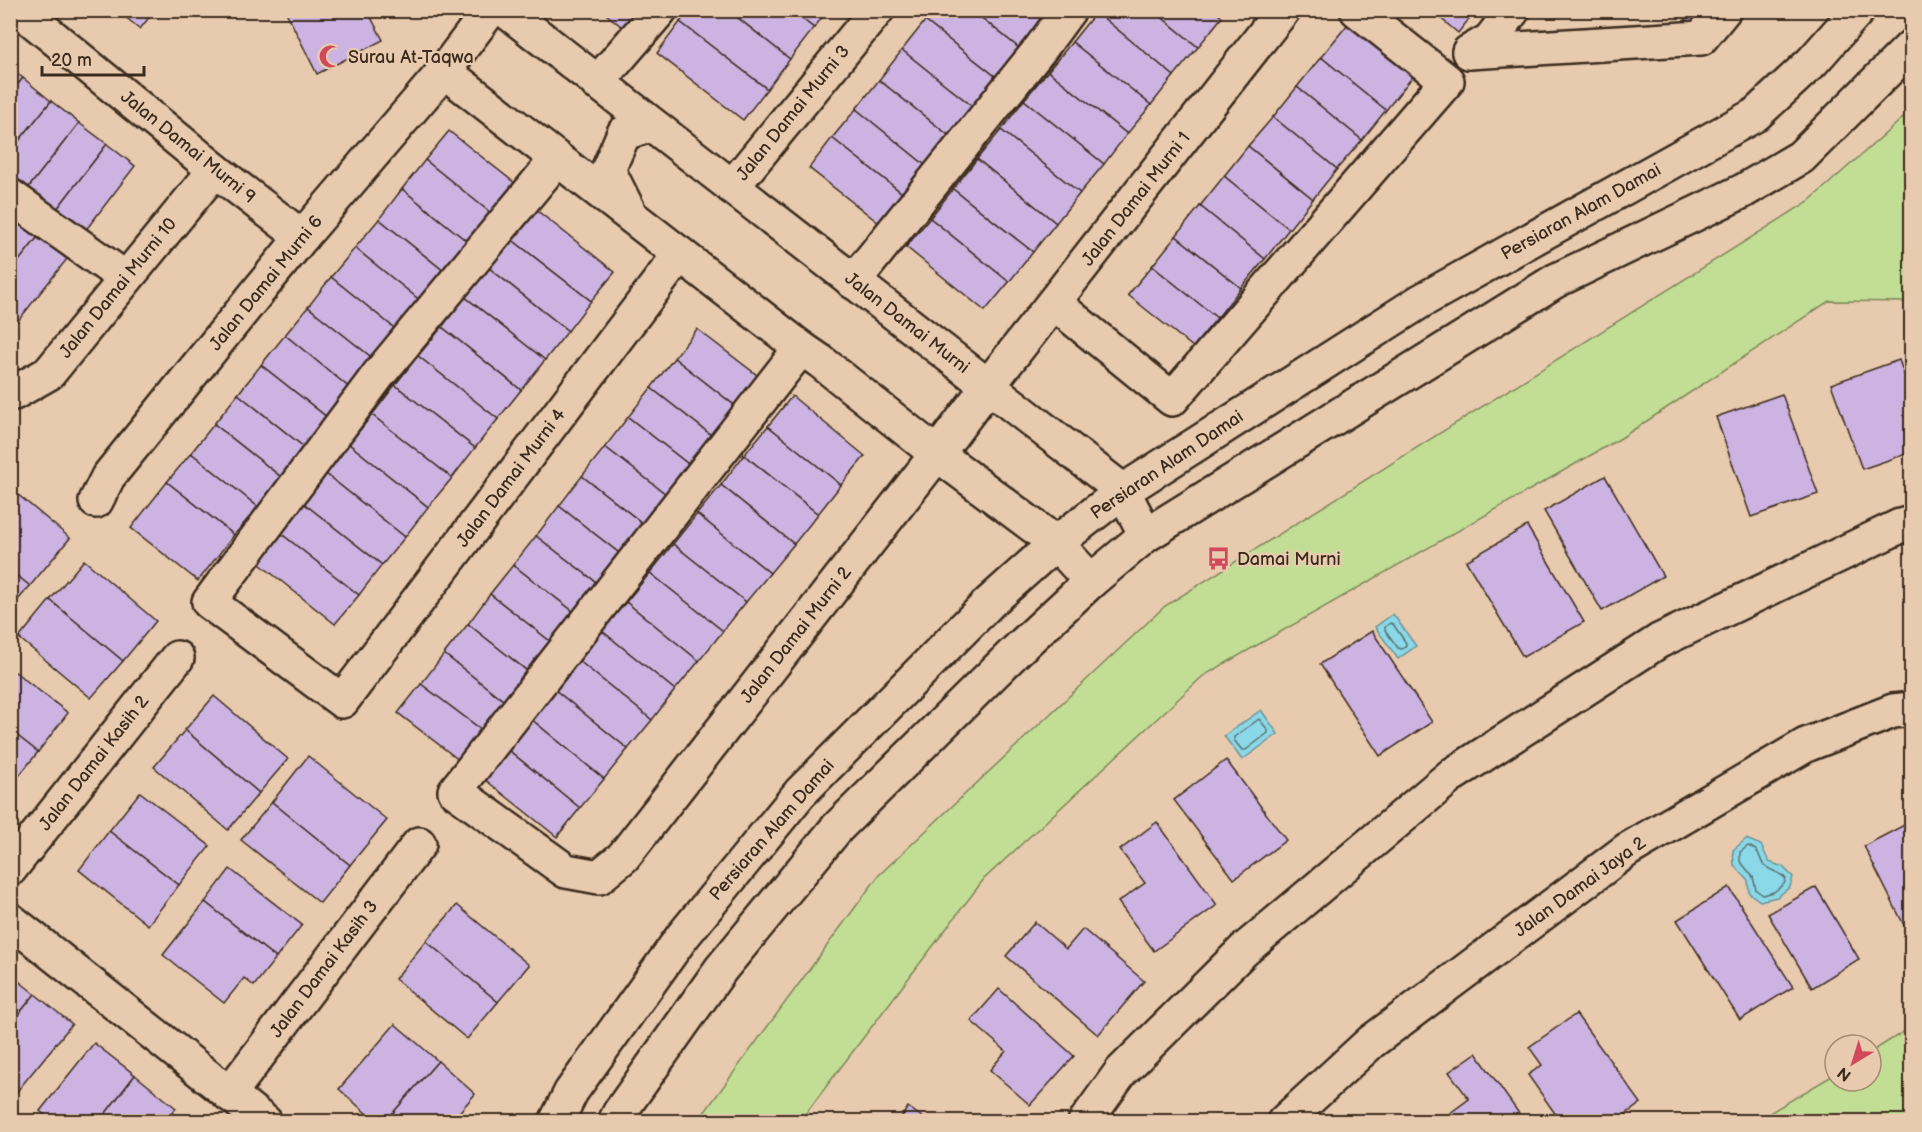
<svg xmlns="http://www.w3.org/2000/svg" width="1922" height="1132" viewBox="0 0 1922 1132" font-family="'Balsamiq Sans',sans-serif">
  <style>
    .green { fill: #c2de95; stroke: #7e845a; stroke-width: 1.5 }
    .water { fill: #8ad8e8; stroke: #6a9297; stroke-width: 1.5 }
    .lines { fill: none; stroke-linecap: round; stroke-linejoin: round }
    .shore { stroke: #5b706f; stroke-width: 1.5 }
    .building { fill: #cdb3e2; stroke: #3b2a1e; stroke-width: 1.5 }
    .minor-casing { stroke: #3b2a1e; stroke-width: 38 }
    .minor { stroke: #e8cbae; stroke-width: 33 }
    .labels { text-anchor: middle; dominant-baseline: central; stroke-width: 4.5; stroke-linejoin: round; paint-order: stroke }
    .poi-label { font-size: 18px; fill: #3b2a1e; stroke: #e8cbae; text-anchor: start }
    .street-label { font-size: 18px; fill: #3b2a1e; stroke: #e8cbae }
  </style>
  <rect width="100%" height="100%" fill="#e8cbae"/>
  <filter id="ink" filterUnits="userSpaceOnUse"><feTurbulence type="fractalNoise" baseFrequency=".0167" numOctaves="2"/><feDisplacementMap in="SourceGraphic" scale="12" xChannelSelector="R" yChannelSelector="G"/><feConvolveMatrix kernelMatrix="1 2 1 2 8 2 1 2 1" color-interpolation-filters="sRGB"/></filter>
  <g filter="url(#ink)">
    <g class="green">
      <path d="M1911,111V302L1829,301L1621,438L1203,676L984,879L800,1121H698L879,875L1165,606L1809,201Z"/>
      <path d="M1911,1027V1121H1756L1835,1074V1081H1871V1052Z"/>
    </g>
    <g class="water">
      <path d="M1393,614L1416,646L1398,659L1375,627Z"/>
      <path d="M1261,710L1278,734L1242,760L1224,736Z"/>
      <path d="M1746,839L1761,845L1769,862L1783,867L1793,877L1790,887L1777,897L1760,901L1749,893L1748,880L1734,865L1733,850Z"/>
    </g>
    <g class="lines">
      <g class="shore">
        <path d="M1390,623L1393,624L1406,643V646L1402,649L1398,648L1385,630V627Z"/>
        <path d="M1259,719L1268,730V733L1246,750H1242L1234,740V737Z"/>
        <path d="M1748,846C1762,851 1757,856 1764,865C1769,871 1778,870 1786,879L1784,884L1774,892L1763,895L1756,890L1753,877L1740,861V852Z"/>
      </g>
    </g>
    <g class="building">
      <path d="M117,10H155L140,29Z"/>
      <path d="M285,10H367L383,40L317,74Z"/>
      <path d="M601,10H657L636,38Z"/>
      <path d="M690,10H728L790,59L767,89L680,22Z"/>
      <path d="M728,10H791L814,28L790,59Z"/>
      <path d="M791,10H828L814,28Z"/>
      <path d="M934,10H972L1023,51L1000,80L925,21Z"/>
      <path d="M972,10H1033L1047,22L1023,51Z"/>
      <path d="M1097,10H1153L1198,47L1174,76L1096,12Z"/>
      <path d="M1153,10H1214L1222,17L1198,47Z"/>
      <path d="M1431,10H1476L1458,33Z"/>
      <path d="M1674,10H1732L1711,38Z"/>
      <path d="M1096,12L1174,76L1151,105L1072,42Z"/>
      <path d="M1357,13L1422,65L1386,110L1321,57Z"/>
      <path d="M925,21L1000,80L977,110L902,50Z"/>
      <path d="M680,22L767,89L743,120L657,53Z"/>
      <path d="M1072,42L1151,105L1127,134L1048,71Z"/>
      <path d="M902,50L977,110L953,139L879,80Z"/>
      <path d="M1321,57L1386,110L1362,140L1297,87Z"/>
      <path d="M10,68L23,78L10,94Z"/>
      <path d="M1048,71L1127,134L1104,164L1024,100Z"/>
      <path d="M23,78L51,101L10,152V94Z"/>
      <path d="M879,80L953,139L930,169L856,109Z"/>
      <path d="M1297,87L1362,140L1337,169L1273,117Z"/>
      <path d="M1024,100L1104,164L1080,193L1001,130Z"/>
      <path d="M51,101L79,123L29,187L10,173V152Z"/>
      <path d="M856,109L930,169L907,197L832,138Z"/>
      <path d="M1273,117L1337,169L1313,199L1248,146Z"/>
      <path d="M79,123L107,144L57,209L29,187Z"/>
      <path d="M1001,130L1080,193L1056,223L977,159Z"/>
      <path d="M449,131L516,184L492,214L425,160Z"/>
      <path d="M832,138L907,197L884,227L809,168Z"/>
      <path d="M107,144L135,166L85,231L57,209Z"/>
      <path d="M1248,146L1313,199L1289,229L1224,176Z"/>
      <path d="M977,159L1056,223L1033,252L953,189Z"/>
      <path d="M425,160L492,214L469,243L402,189Z"/>
      <path d="M1224,176L1289,229L1265,259L1200,206Z"/>
      <path d="M402,189L469,243L445,272L379,219Z"/>
      <path d="M953,189L1033,252L1009,282L930,218Z"/>
      <path d="M1200,206L1265,259L1241,288L1176,236Z"/>
      <path d="M535,209L615,272L591,301L511,239Z"/>
      <path d="M10,215L38,237L10,272Z"/>
      <path d="M930,218L1009,282L985,311L906,247Z"/>
      <path d="M379,219L445,272L422,302L355,248Z"/>
      <path d="M1176,236L1241,288L1217,318L1152,266Z"/>
      <path d="M38,237L67,259L18,321L10,315V272Z"/>
      <path d="M511,239L591,301L568,331L489,268Z"/>
      <path d="M355,248L422,302L398,331L331,277Z"/>
      <path d="M1152,266L1217,318L1193,347L1128,295Z"/>
      <path d="M489,268L568,331L545,360L465,297Z"/>
      <path d="M331,277L398,331L375,360L308,307Z"/>
      <path d="M465,297L545,360L521,390L442,327Z"/>
      <path d="M308,307L375,360L351,389L285,335Z"/>
      <path d="M442,327L521,390L498,419L418,356Z"/>
      <path d="M697,329L766,382L743,412L674,358Z"/>
      <path d="M285,335L351,389L328,418L261,365Z"/>
      <path d="M418,356L498,419L475,448L395,385Z"/>
      <path d="M674,358L743,412L720,442L651,388Z"/>
      <path d="M1899,360L1912,396V452L1862,469L1831,384Z"/>
      <path d="M261,365L328,418L305,448L238,394Z"/>
      <path d="M395,385L475,448L452,478L372,415Z"/>
      <path d="M651,388L720,442L697,471L628,417Z"/>
      <path d="M238,394L305,448L281,477L214,424Z"/>
      <path d="M1782,394L1818,494L1751,517L1716,417Z"/>
      <path d="M792,396L865,456L841,485L768,426Z"/>
      <path d="M372,415L452,478L428,507L349,444Z"/>
      <path d="M628,417L697,471L675,501L605,447Z"/>
      <path d="M214,424L281,477L258,507L191,453Z"/>
      <path d="M768,426L841,485L818,514L744,455Z"/>
      <path d="M349,444L428,507L405,537L326,474Z"/>
      <path d="M605,447L675,501L651,530L582,476Z"/>
      <path d="M191,453L258,507L234,535L167,482Z"/>
      <path d="M744,455L818,514L794,544L721,485Z"/>
      <path d="M326,474L405,537L382,565L302,502Z"/>
      <path d="M582,476L651,530L628,560L559,506Z"/>
      <path d="M1605,476L1663,576L1602,611L1544,511Z"/>
      <path d="M167,482L234,535L198,581L131,528Z"/>
      <path d="M721,485L794,544L770,573L697,514Z"/>
      <path d="M10,488L70,538L30,586L10,570Z"/>
      <path d="M302,502L382,565L359,595L279,532Z"/>
      <path d="M559,506L628,560L605,589L536,536Z"/>
      <path d="M697,514L770,573L746,602L673,544Z"/>
      <path d="M1527,526L1584,622L1523,657L1466,561Z"/>
      <path d="M279,532L359,595L335,624L256,561Z"/>
      <path d="M536,536L605,589L583,619L513,565Z"/>
      <path d="M673,544L746,602L723,631L650,573Z"/>
      <path d="M84,560L156,621L123,661L50,600Z"/>
      <path d="M513,565L583,619L560,649L490,594Z"/>
      <path d="M10,570L30,586L10,609Z"/>
      <path d="M650,573L723,631L699,661L626,602Z"/>
      <path d="M490,594L560,649L536,678L468,624Z"/>
      <path d="M50,600L123,661L91,698L19,638Z"/>
      <path d="M626,602L699,661L675,690L602,631Z"/>
      <path d="M468,624L536,678L513,708L444,654Z"/>
      <path d="M602,631L675,690L652,720L579,661Z"/>
      <path d="M1372,631L1432,722L1380,756L1320,664Z"/>
      <path d="M444,654L513,708L491,737L421,684Z"/>
      <path d="M579,661L652,720L628,749L555,690Z"/>
      <path d="M10,668L68,713L38,752L10,730Z"/>
      <path d="M421,684L491,737L468,767L398,713Z"/>
      <path d="M555,690L628,749L604,779L531,719Z"/>
      <path d="M214,696L288,759L259,793L185,730Z"/>
      <path d="M531,719L604,779L580,808L507,749Z"/>
      <path d="M10,730L38,752L10,787Z"/>
      <path d="M185,730L259,793L228,830L154,767Z"/>
      <path d="M507,749L580,808L557,837L483,778Z"/>
      <path d="M308,756L387,820L350,865L272,802Z"/>
      <path d="M1226,760L1286,840L1234,879L1174,800Z"/>
      <path d="M140,792L210,846L179,885L109,831Z"/>
      <path d="M272,802L350,865L320,903L241,840Z"/>
      <path d="M1912,821V938L1911,939L1864,846Z"/>
      <path d="M1157,822L1217,905L1154,951L1118,902L1145,883L1120,850Z"/>
      <path d="M109,831L179,885L148,925L79,870Z"/>
      <path d="M230,869L302,925L276,958L205,902Z"/>
      <path d="M1729,887L1793,987L1740,1020L1677,920Z"/>
      <path d="M1816,887L1859,959L1812,988L1768,914Z"/>
      <path d="M205,902L276,958L254,986L244,978L224,1003L163,955Z"/>
      <path d="M457,905L529,965L498,1002L426,941Z"/>
      <path d="M1035,922L1066,949L1083,929L1144,981L1098,1035L1006,956Z"/>
      <path d="M426,941L498,1002L467,1039L395,979Z"/>
      <path d="M10,974L35,994L10,1025Z"/>
      <path d="M999,989L1074,1056L1030,1105L990,1070L1006,1051L971,1021Z"/>
      <path d="M35,994L72,1024L14,1095L10,1092V1025Z"/>
      <path d="M1576,1014L1641,1103L1615,1122H1561L1528,1075L1542,1065L1529,1047Z"/>
      <path d="M395,1024L438,1061L385,1122H376L339,1089Z"/>
      <path d="M94,1043L135,1075L99,1122H53L40,1111Z"/>
      <path d="M1476,1053L1525,1122H1438L1469,1099L1449,1072Z"/>
      <path d="M438,1061L475,1094L451,1122H385Z"/>
      <path d="M135,1075L176,1108L165,1122H99Z"/>
      <path d="M908,1107L929,1122H898Z"/>
    </g>
    <g class="lines">
      <defs>
        <g id="minor">
          <path d="M20,10L215,170L302,237"/>
          <path d="M505,10L1123,491L1146,535"/>
          <path d="M1469,52L1701,38L1724,10"/>
          <path d="M1469,52L1490,40L1513,10"/>
          <path d="M444,71L801,348L820,361L937,454L1056,543L1091,581"/>
          <path d="M597,83L660,10"/>
          <path d="M557,159L379,374L209,602L342,701L680,254"/>
          <path d="M732,187L877,10"/>
          <path d="M10,196L125,278"/>
          <path d="M628,210L608,170L624,133L651,125"/>
          <path d="M853,282L1041,48L1069,10"/>
          <path d="M1054,303L1172,399L1447,81L1357,10"/>
          <path d="M801,348L455,791L566,871L599,877L623,857L937,454L988,386L1283,10"/>
          <path d="M10,392L14,393L49,373L215,170"/>
          <path d="M96,501L108,477L302,237L444,71L490,10"/>
          <path d="M10,869L177,658"/>
          <path d="M10,920L265,1122"/>
          <path d="M229,1094L419,844"/>
          <path d="M556,1122L571,1092L682,937L800,793L989,603L1056,543L1123,491L1421,301L1755,115L1812,62L1858,10"/>
          <path d="M615,1122L620,1112L721,969L837,828L1017,650L1091,581L1146,535L1555,281L1743,191L1801,157L1912,46"/>
          <path d="M1085,1122L1121,1072L1244,950L1452,775L1659,641L1900,526L1912,523"/>
          <path d="M1284,1122L1371,1042L1627,850L1806,745L1893,711L1912,709"/>
        </g>
      </defs>
      <use href="#minor" class="minor-casing"/>
      <use href="#minor" class="minor"/>
    </g>
  </g>
  <defs>
    <symbol id="mosque-bare" viewBox="-9 -9 18 18"><path d="M3.5-4.9A6 6 0 1 0 3.5 4.9A5 5 0 1 1 3.5-4.9Z" fill="#d1495b" stroke="#e8cbae" stroke-width="2.5" paint-order="stroke"/></symbol>
    <symbol id="bus-bare" viewBox="-9 -9 18 18"><path d="M-5-6H5V4H4V6H2V4H-2V6H-4V4H-5ZM-3.5-4V0h7V-4ZM-3.5 1.2v1.5H-2V1.2ZM2 1.2v1.5H3.5V1.2Z" fill="#d1495b" stroke="#e8cbae" stroke-width="2.5" paint-order="stroke"/></symbol>
  </defs>
  <g fill-rule="evenodd">
    <use href="#mosque-bare" x="314" y="40" width="33" height="33"/>
    <use href="#bus-bare" x="1202" y="542" width="33" height="33"/>
  </g>
  <g class="labels">
    <g class="poi-label">
      <text x="348" y="57">Surau At-Taqwa</text>
      <text x="1237" y="559">Damai Murni</text>
    </g>
    <g class="street-label">
      <text transform="translate(793 113) rotate(-51)">Jalan Damai Murni 3</text>
      <text transform="translate(188 147) rotate(39)">Jalan Damai Murni 9</text>
      <text transform="translate(1136 199) rotate(-52)">Jalan Damai Murni 1</text>
      <text transform="translate(1581 212) rotate(-29)">Persiaran Alam Damai</text>
      <text transform="translate(266 283) rotate(-51)">Jalan Damai Murni 6</text>
      <text transform="translate(118 288) rotate(-51)">Jalan Damai Murni 10</text>
      <text transform="translate(907 323) rotate(38)">Jalan Damai Murni</text>
      <text transform="translate(1167 465) rotate(-34)">Persiaran Alam Damai</text>
      <text transform="translate(511 478) rotate(-53)">Jalan Damai Murni 4</text>
      <text transform="translate(796 635) rotate(-52)">Jalan Damai Murni 2</text>
      <text transform="translate(94 763) rotate(-52)">Jalan Damai Kasih 2</text>
      <text transform="translate(772 830) rotate(-49)">Persiaran Alam Damai</text>
      <text transform="translate(1580 887) rotate(-36)">Jalan Damai Jaya 2</text>
      <text transform="translate(324 969) rotate(-53)">Jalan Damai Kasih 3</text>
    </g>
  </g>
  <rect width="1922" height="1132" fill="none" stroke="#e8cbae" stroke-width="36"/>
  <rect x="18" y="18" width="1886" height="1096" fill="none" stroke="#3b2a1e" stroke-width="2" filter="url(#ink)"/>
  <g transform="translate(1853 1063) rotate(218)"><circle r="28" fill="#e8cbae" stroke="#a38b74" stroke-width="1.5"/>
  <path d="M0-4.5L10 22L0 15L-10 22Z" fill="#d1495b"/>
  <text y="-9" font-size="16" font-weight="bold" text-anchor="middle" fill="#3b2a1e">N</text>
  </g>
  <path d="M42 66v9h102v-9" fill="none" stroke="#3b2a1e" stroke-width="3"/>
  <text x="51" y="66" font-size="18" fill="#3b2a1e" stroke="#e8cbae" stroke-width="4.5" paint-order="stroke">20 m</text>
</svg>
